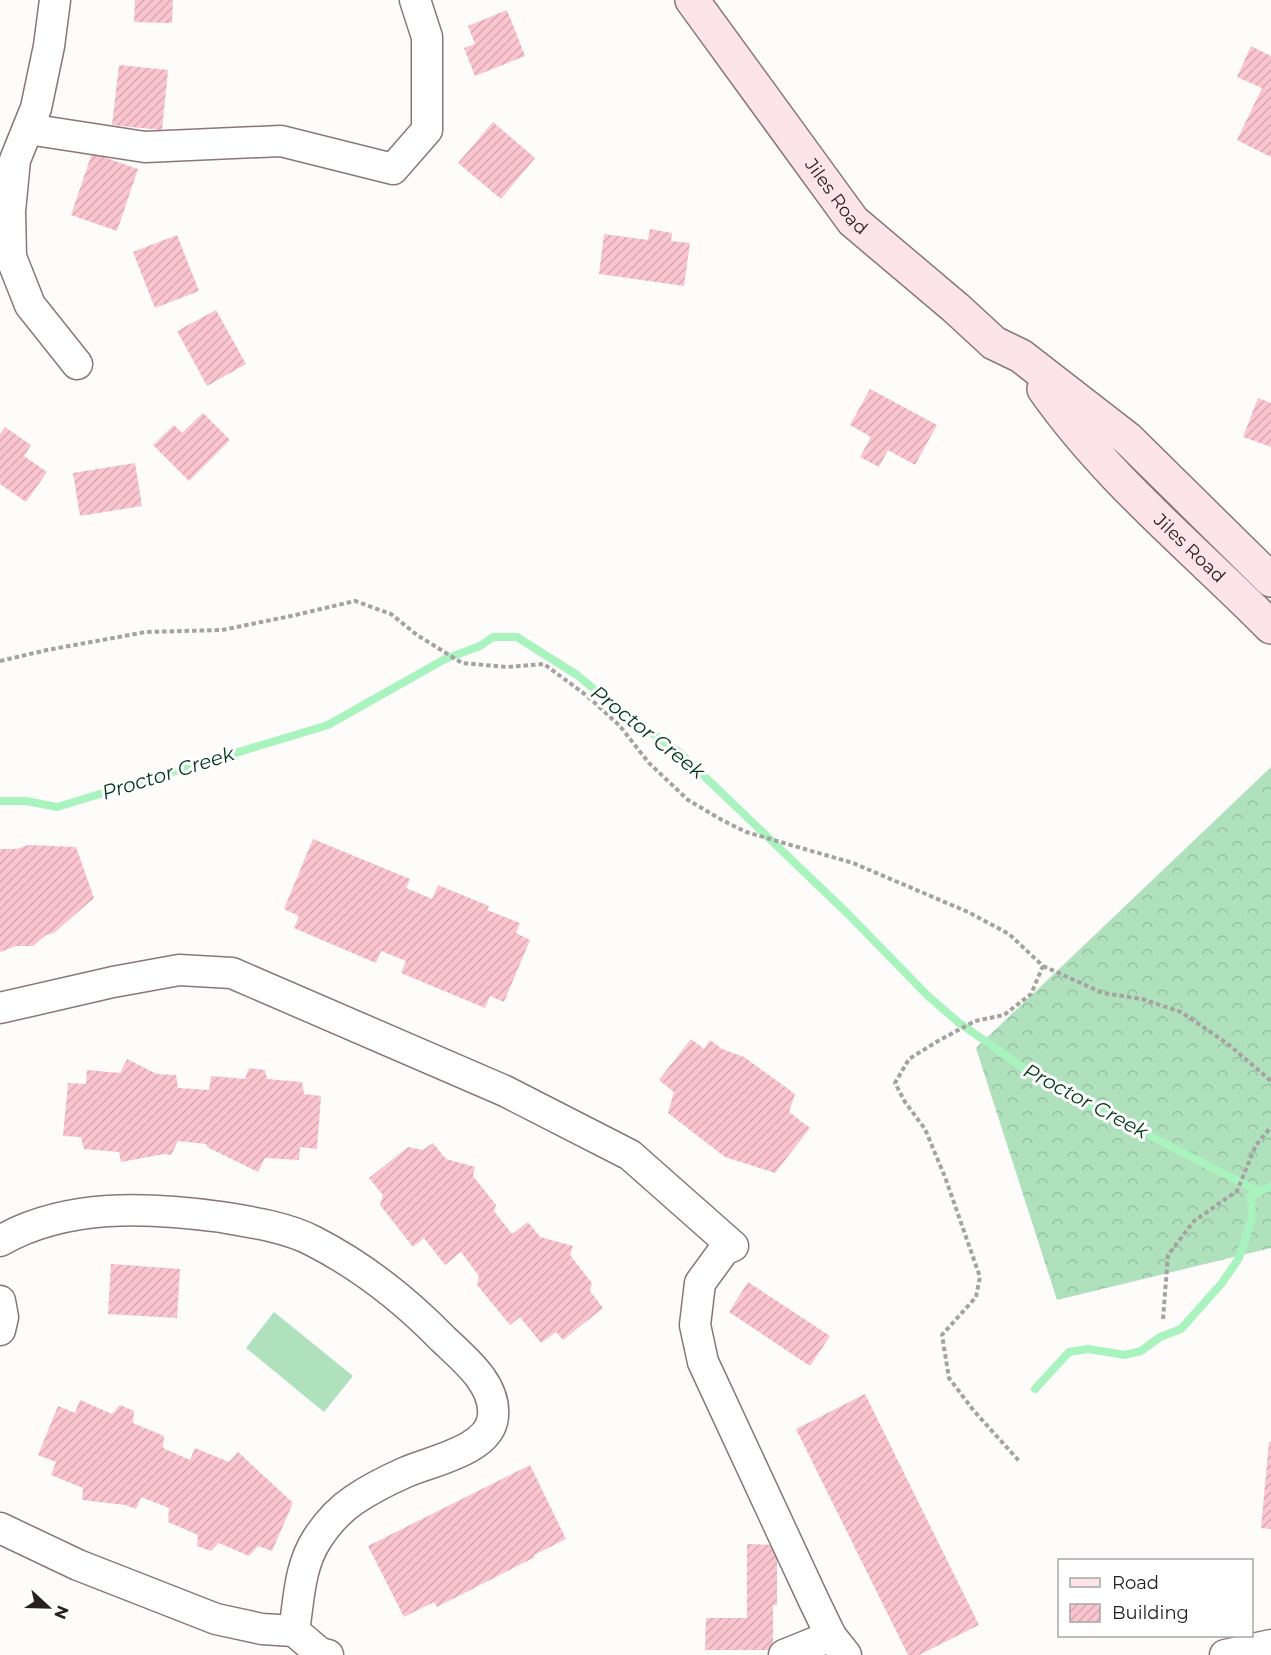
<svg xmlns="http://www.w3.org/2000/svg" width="1271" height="1655" viewBox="0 0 1271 1655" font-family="Montserrat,sans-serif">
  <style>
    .forest { fill: url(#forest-crowns) }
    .pitch { fill: #afe1bd }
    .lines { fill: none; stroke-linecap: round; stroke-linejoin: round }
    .stream { stroke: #a9f3bf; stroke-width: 8 }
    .building { fill: url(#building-hatch) }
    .street-casing { stroke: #88777a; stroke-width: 33 }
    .secondary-casing { stroke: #88777a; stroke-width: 36 }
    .path { stroke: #a6a2a2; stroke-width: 4; stroke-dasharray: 4.5 3; stroke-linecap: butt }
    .street { stroke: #fff; stroke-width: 30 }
    .secondary { stroke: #fce4e9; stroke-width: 33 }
    .labels { text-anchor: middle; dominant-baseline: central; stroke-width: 6; stroke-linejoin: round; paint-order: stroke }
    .street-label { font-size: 18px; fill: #262021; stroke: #fff }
    .water-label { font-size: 20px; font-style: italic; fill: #003819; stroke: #fff }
  </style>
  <defs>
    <pattern id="forest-crowns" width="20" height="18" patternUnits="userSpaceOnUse" patternTransform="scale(1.5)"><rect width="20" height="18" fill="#afe1bd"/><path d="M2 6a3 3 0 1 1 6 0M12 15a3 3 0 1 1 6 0" fill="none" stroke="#96c1a2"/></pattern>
    <pattern id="building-hatch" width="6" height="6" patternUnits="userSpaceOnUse" patternTransform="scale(1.5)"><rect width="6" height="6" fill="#fac5cf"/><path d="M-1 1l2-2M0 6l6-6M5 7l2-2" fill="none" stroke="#d6a9b1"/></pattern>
  </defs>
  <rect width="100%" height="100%" fill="#fefbfb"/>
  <path class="forest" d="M1271,767V1248L1057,1300L976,1048Z"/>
  <path class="pitch" d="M274,1312L353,1376L324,1412L246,1348Z"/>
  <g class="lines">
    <g class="stream">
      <path d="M0,801H26L57,807L328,725L445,659L480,646L493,637H517L577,675L627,716L678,751L847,913L928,996L958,1022L1039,1079L1260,1192"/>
      <path d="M1035,1389L1069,1352L1088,1349L1125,1355L1141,1351L1160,1337L1181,1329L1222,1283L1239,1258L1252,1218L1251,1196L1271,1186"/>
    </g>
  </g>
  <g class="building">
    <path d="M135,0H173L172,23L134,22Z"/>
    <path d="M507,10L525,56L475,76L464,48L475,44L468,26Z"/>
    <path d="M1251,46L1271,56V157L1237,140L1262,88L1237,77Z"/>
    <path d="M119,65L168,70L162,130L112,125Z"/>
    <path d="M493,122L535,158L501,199L458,163Z"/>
    <path d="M92,153L138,169L117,231L71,215Z"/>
    <path d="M650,229L672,233L671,241L690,243L684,286L599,274L604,234L648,240Z"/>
    <path d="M177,235L199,291L155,308L133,252Z"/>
    <path d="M216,310L246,364L207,386L177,331Z"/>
    <path d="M870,389L937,425L915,465L888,450L879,467L860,457L871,437L850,425Z"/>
    <path d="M1258,398L1271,403V447L1243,437Z"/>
    <path d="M203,413L230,440L189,481L153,445L174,425L182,433Z"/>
    <path d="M5,427L31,445L24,456L47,472L26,502L0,484V434Z"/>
    <path d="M135,463L142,506L80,516L73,473Z"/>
    <path d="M313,839L410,879L406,888L432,899L438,885L489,906L487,910L520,923L516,933L530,940L504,1002L490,996L485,1008L401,973L406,961L381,951L376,963L294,928L299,916L284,909Z"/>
    <path d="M28,845L76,847L94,898L54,933L46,935L33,946H16L0,952V849H17Z"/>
    <path d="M691,1039L704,1049L710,1040L722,1049L744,1057L795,1094L789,1112L810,1128L775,1173L725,1157L668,1113L674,1092L659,1080Z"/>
    <path d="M127,1059L157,1074L176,1075L178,1088L209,1090L211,1076L245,1079L249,1068L265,1070L267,1079L302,1082L304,1094L321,1096L317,1149L300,1147L299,1160L265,1158L258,1172L207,1147L206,1144L178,1141L171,1155L164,1154L121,1162L119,1152L84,1149L81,1137L63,1136L68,1083L86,1084L87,1070L120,1073Z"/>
    <path d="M433,1143L446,1159L475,1167L473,1176L496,1205L494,1211L512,1234L528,1222L540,1237L573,1246L570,1255L592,1283L590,1291L603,1308L563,1340L556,1332L541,1343L520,1317L510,1325L477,1285L479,1276L461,1252L445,1265L424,1238L413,1247L380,1205L383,1195L369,1178L408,1147L423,1150Z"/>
    <path d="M111,1264L180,1269L177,1318L108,1314Z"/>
    <path d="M748,1282L830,1336L810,1366L729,1312Z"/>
    <path d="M865,1394L979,1625L919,1655H908L796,1429Z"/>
    <path d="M80,1400L112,1414L120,1405L134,1411L133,1423L164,1436L163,1448L190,1460L195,1448L229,1462L238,1452L293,1503L272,1551L258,1546L249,1556L219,1543L211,1551L197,1546L198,1535L168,1522L169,1508L141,1497L136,1509L125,1505L82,1500L83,1488L51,1475L56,1462L38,1455L58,1406L75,1413Z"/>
    <path d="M1269,1442H1271V1529L1261,1528Z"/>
    <path d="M530,1465L566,1539L534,1555L535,1557L437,1607L434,1602L404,1617L368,1546Z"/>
    <path d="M747,1544L777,1545V1605H773V1650H705L706,1618H747Z"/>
  </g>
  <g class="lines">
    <defs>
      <g id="street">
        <path d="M55,0L49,46L36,108L15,160L10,211L11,257L30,305L77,364"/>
        <path d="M28,129L145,147L281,141L393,169L427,130V37L415,0"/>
        <path d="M0,1008L113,982L179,970L232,973L505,1091L630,1155L733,1246L724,1250L700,1283L695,1325L703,1362L814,1601L831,1636L846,1655"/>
        <path d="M0,1241C66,1203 148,1207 221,1217C251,1222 286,1227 313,1241C360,1265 406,1301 443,1339C464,1359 496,1384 493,1416C491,1450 431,1461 406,1472C388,1480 370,1489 354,1500C339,1510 326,1525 317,1539C299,1567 299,1600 294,1631"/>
        <path d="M0,1301L3,1317L0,1330"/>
        <path d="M0,1528L78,1565L216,1619L262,1629L294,1631L320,1653L328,1655"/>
        <path d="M784,1655L831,1636"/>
        <path d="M1225,1655L1271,1645"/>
      </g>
      <g id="secondary">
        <path id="s1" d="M692,0L853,221L956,308L994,343L1021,356L1128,439L1271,580"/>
        <path id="s2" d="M1044,389C1107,479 1194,549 1271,627"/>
      </g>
    </defs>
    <use href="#street" class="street-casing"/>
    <use href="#secondary" class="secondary-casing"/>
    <g class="path">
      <path d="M0,661L47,650L146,632L222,630L291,616L355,601L391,614L417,635L462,663L507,667L544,664L586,695L619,725L649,763L688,800L722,820L746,832L853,863L968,912L1009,934L1043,966L1031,994L1004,1015L975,1021L938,1041L909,1059L895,1083L905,1102L925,1129L945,1177L980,1277L976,1297L942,1335L949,1378L974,1411L1020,1462"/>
      <path d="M1043,966L1103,993L1142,999L1181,1012L1228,1044L1271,1081"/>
      <path d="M1163,1319L1168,1255L1194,1221L1237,1191L1256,1145L1271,1127"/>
    </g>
    <use href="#street" class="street"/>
    <use href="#secondary" class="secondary"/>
  </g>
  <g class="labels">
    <g class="street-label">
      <text stroke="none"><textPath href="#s1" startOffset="244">Jiles Road</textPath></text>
      <text stroke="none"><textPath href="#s2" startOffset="216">Jiles Road</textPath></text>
    </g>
    <g class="water-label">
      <text transform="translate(648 732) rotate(38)">Proctor Creek</text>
      <text transform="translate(168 773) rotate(-17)">Proctor Creek</text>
      <text transform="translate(1086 1101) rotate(28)">Proctor Creek</text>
    </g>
  </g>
  <rect x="1058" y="1559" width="195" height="78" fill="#ffffff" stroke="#a8a6a6" stroke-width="1.5"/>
  <rect x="1070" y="1578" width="30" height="9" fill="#fce4e9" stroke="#a8a6a6" stroke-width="1.5"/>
  <text x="1112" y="1589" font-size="18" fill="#262021">Road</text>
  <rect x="1070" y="1604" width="30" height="18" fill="url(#building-hatch)" stroke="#a8a6a6" stroke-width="1.5"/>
  <text x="1112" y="1619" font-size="18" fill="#262021">Building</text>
  <g transform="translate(48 1607) rotate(112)" stroke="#ffffff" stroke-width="4.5" paint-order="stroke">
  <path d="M0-4.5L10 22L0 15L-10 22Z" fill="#262021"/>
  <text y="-9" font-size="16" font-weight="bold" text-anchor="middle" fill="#262021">N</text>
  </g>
</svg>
